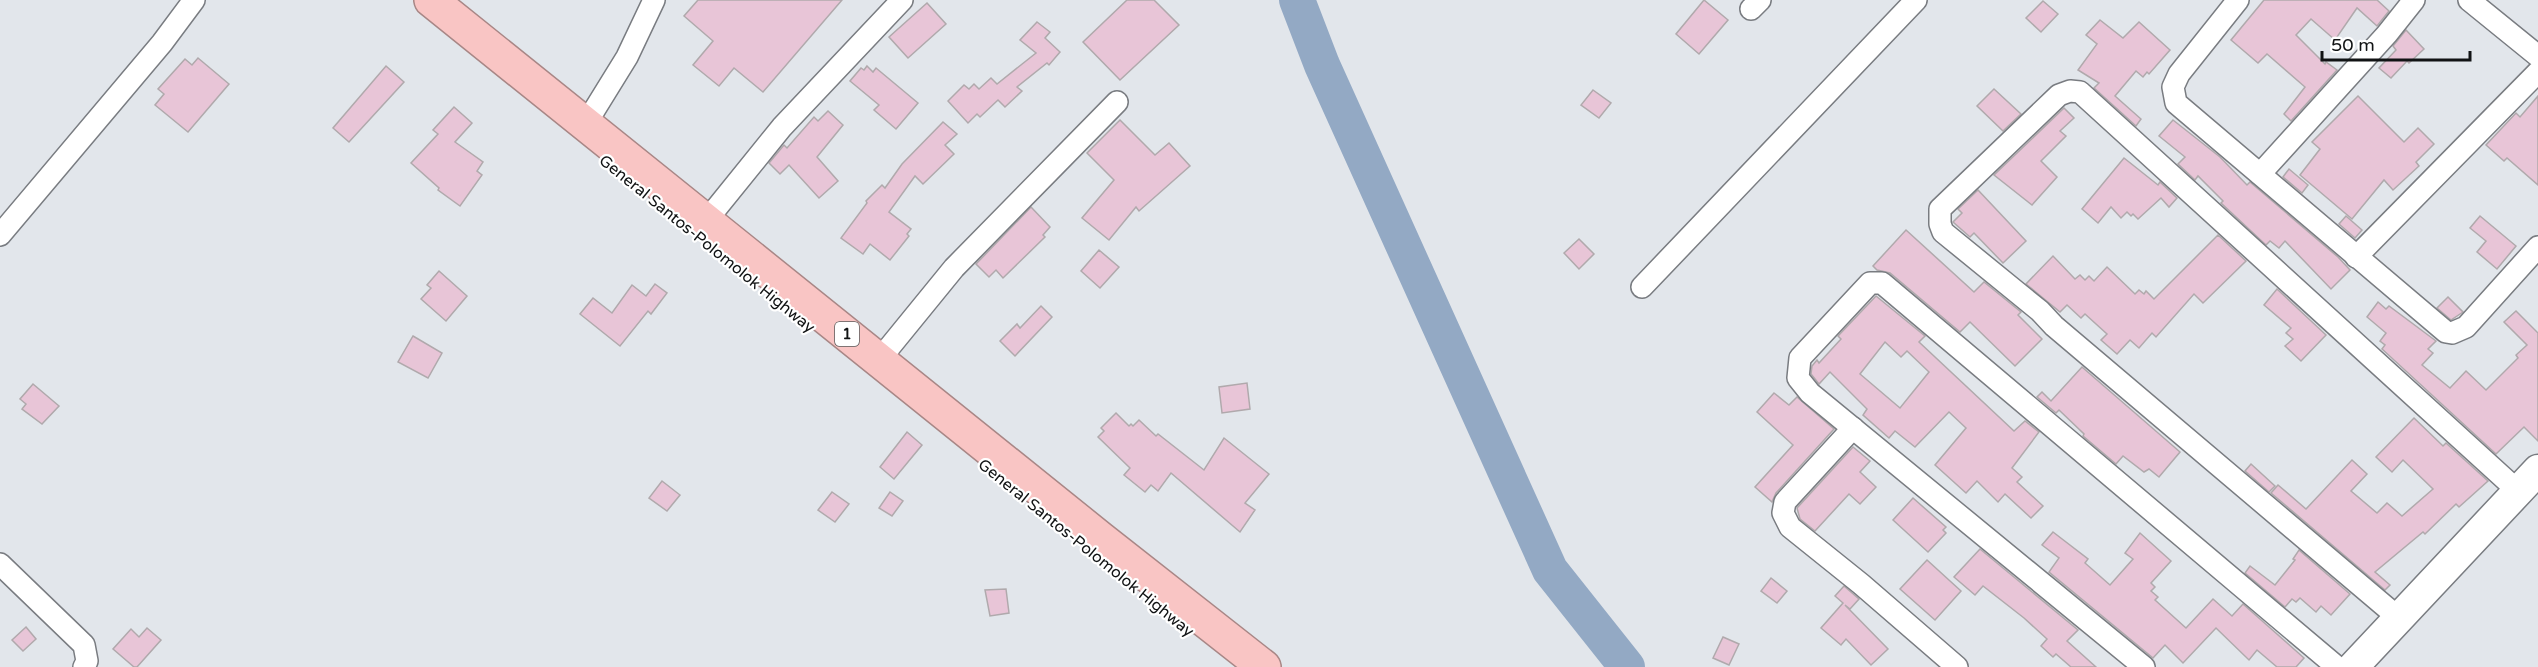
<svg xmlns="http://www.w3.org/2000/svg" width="2538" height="667" viewBox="0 0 2538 667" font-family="'Varela Round',sans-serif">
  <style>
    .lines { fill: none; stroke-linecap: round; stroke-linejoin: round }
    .river { stroke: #93a9c4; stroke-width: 36 }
    .building { fill: #e8c5d7; stroke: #b0a9ac; stroke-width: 1.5; fill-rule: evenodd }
    .street-casing { stroke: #797c81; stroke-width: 24 }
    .secondary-casing { stroke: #797c81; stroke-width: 33 }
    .highway-casing { stroke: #a88786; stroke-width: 36 }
    .street { stroke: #fff; stroke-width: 21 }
    .secondary { stroke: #fff; stroke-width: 30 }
    .highway { stroke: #f9c5c4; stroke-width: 33 }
    .labels { text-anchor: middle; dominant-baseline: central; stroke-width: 4.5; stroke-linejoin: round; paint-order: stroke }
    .shield { fill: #fff; stroke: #585a5a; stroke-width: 1.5 }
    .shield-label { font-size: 15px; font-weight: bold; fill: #111314 }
    .street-label { font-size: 16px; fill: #111314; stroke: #fff }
  </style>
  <rect width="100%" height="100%" fill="#e2e6eb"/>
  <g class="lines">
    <path class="river" d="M1297,0L1322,65L1550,570L1627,667"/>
  </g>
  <g class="building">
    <path d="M698,0H842L763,92L734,68L719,86L693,65L713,41L684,16Z"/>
    <path d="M1127,0H1154L1179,25L1120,80L1083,42Z"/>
    <path d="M1704,0L1728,20L1699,54L1676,34Z"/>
    <path d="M2264,0H2377L2389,11L2377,26L2357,8L2335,40L2311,19L2296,35L2325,64L2326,62L2337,70L2291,121L2284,114L2305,87L2267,54L2258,63L2231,40Z"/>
    <path d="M2043,1L2058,14L2041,32L2026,18Z"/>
    <path d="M927,3L946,24L908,58L889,37Z"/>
    <path d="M2100,20L2123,38L2139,22L2170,50L2149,74L2147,72L2143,77L2136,71L2115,96L2141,119L2136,126L2094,88L2099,83L2078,70L2097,44L2086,35Z"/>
    <path d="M1037,22L1050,32L1045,38L1060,52L1049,65L1047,63L1017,87L1022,91L1005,107L998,100L980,117L977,114L968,123L948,101L964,85L969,89L974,84L979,89L991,78L997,84L1036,53L1020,40Z"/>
    <path d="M2406,30L2424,49L2409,63L2407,61L2391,78L2379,68L2396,50L2393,46Z"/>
    <path d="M198,58L229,84L188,132L155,105L164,94L158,89L185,59L192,65Z"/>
    <path d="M386,66L404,82L349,142L333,128Z"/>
    <path d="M867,66L873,72L876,68L918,103L896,129L874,110L879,105L850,81L861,68L864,70Z"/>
    <path d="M1994,89L2021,114L2003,131L1977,106Z"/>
    <path d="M1593,90L1611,103L1599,118L1581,105Z"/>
    <path d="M2358,96L2404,142L2418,128L2434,144L2416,162L2419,166L2393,190L2384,180L2352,219L2300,175L2320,149L2312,142Z"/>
    <path d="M2538,96V185L2507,158L2504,161L2486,145L2516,113L2520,117Z"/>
    <path d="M454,107L472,123L455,142L483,162L477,171L482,175L460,206L438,190L439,188L411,163L438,134L433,130Z"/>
    <path d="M2064,108L2074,118L2060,131L2066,136L2041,161L2057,177L2032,205L1994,175Z"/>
    <path d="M828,111L843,125L817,157L838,181L819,198L789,165L780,174L769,163L784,145L787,148L814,117L818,121Z"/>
    <path d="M1120,120L1155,155L1169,143L1190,166L1139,211L1136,207L1109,240L1082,218L1114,180L1087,153Z"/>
    <path d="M2173,120L2220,157L2247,185L2250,182L2338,257L2350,270L2331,289L2285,241L2279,248L2270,241L2266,245L2221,203L2223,201L2198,176L2195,180L2178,164L2185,157L2159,136Z"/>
    <path d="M943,122L957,134L945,145L954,154L923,184L915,176L889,212L911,229L907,234L909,236L890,260L870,244L863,254L841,238L867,203L866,201L882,185L885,188L902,164Z"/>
    <path d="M2124,158L2158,185L2160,182L2177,198L2169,207L2161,198L2138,219L2133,214L2131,216L2127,212L2121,218L2111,207L2098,223L2082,209Z"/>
    <path d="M2289,169L2308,185L2302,193L2283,177Z"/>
    <path d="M1978,190L2026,241L2003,263L1974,233L1970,237L1953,222L1962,213L1958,209Z"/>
    <path d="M1031,207L1050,227L1043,235L1045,237L1003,278L996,270L989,277L976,264Z"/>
    <path d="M2346,216L2362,230L2355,238L2339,224Z"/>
    <path d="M2480,216L2516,246L2497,269L2477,252L2486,241L2470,228Z"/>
    <path d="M1906,230L1974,292L1984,282L2021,312L2018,315L2042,339L2015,366L1970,322L1960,332L1890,273L1877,270L1873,266Z"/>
    <path d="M2218,235L2246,261L2203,303L2194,294L2156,337L2152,333L2139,348L2130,340L2117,354L2101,340L2107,334L2085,314L2081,318L2067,305L2060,312L2026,284L2053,256L2075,279L2080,275L2085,280L2089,276L2094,281L2107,267L2135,294L2139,290L2144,294L2146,291L2154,299Z"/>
    <path d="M1579,239L1594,254L1579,269L1564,253Z"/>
    <path d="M1099,250L1119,267L1100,288L1081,271Z"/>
    <path d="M439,271L467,296L446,321L421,299L431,288L427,285Z"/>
    <path d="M655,284L667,293L651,314L648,311L620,346L580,314L593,298L612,313L632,285L646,296Z"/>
    <path d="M2277,289L2326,335L2301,361L2285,346L2293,339L2286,333L2291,328L2264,305Z"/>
    <path d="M1876,296L1925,336L1919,342L2014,431L2025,421L2039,432L2012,468L2022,477L2017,482L2043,506L2031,518L2005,494L1998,502L1977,481L1966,493L1935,465L1966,428L1949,412L1915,447L1895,431L1889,438L1863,415L1867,409L1830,372L1819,384L1811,374L1812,366L1817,360L1819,363L1841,339L1838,336ZM1885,342L1901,357L1907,351L1929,372L1900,408L1860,374Z"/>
    <path d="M2448,297L2463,312L2451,320L2437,308Z"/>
    <path d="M2378,302L2386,309L2389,306L2436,341L2428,349L2433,353L2422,365L2450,388L2466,371L2486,390L2518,358L2516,355L2527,345L2504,322L2516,311L2538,333V441L2524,427L2496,454L2382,349L2385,345L2380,341L2386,333L2367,317Z"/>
    <path d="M1041,306L1052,317L1015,356L1000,341L1017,324L1020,328Z"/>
    <path d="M413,336L442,353L428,378L398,362Z"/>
    <path d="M2082,367L2180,452L2159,477L2149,469L2144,472L2123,456L2116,464L2083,436L2084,434L2059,410L2056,413L2037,397L2042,392L2051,401Z"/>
    <path d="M1247,383L1250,409L1222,413L1219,387Z"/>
    <path d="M33,384L59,406L42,424L22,409L26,404L20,399Z"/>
    <path d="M1774,393L1789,405L1797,397L1834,429L1776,493L1772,502L1755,487L1793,445L1757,412Z"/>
    <path d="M1116,413L1129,426L1131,424L1133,426L1139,420L1156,436L1158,434L1204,470L1224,438L1269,474L1245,503L1255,510L1240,532L1171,473L1158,491L1151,485L1145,492L1124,475L1130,468L1098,437L1104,431L1101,428Z"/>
    <path d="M2414,418L2443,446L2446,443L2488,481L2459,507L2456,504L2425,534L2423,532L2375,572L2390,585L2385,590L2271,493L2278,485L2306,509L2352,460L2367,474L2351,491L2377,513L2387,503L2402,516L2433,489L2403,460L2392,472L2376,457Z"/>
    <path d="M907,432L922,445L894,479L880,467Z"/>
    <path d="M1853,447L1870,461L1860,472L1876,487L1860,504L1849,494L1815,531L1800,519L1797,508Z"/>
    <path d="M2251,464L2275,486L2269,492L2245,471Z"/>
    <path d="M662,481L680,495L667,511L649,498Z"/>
    <path d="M832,492L849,504L835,522L818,510Z"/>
    <path d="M890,492L903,501L892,516L879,508Z"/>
    <path d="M1913,498L1946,527L1943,530L1946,533L1928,552L1893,520Z"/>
    <path d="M2053,532L2088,559L2085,563L2110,585L2133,559L2125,553L2140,533L2171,561L2151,583L2155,587L2151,591L2158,597L2155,600L2186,628L2213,599L2232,616L2243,604L2304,658L2296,667H2277L2257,650L2249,660L2216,628L2183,663L2165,645L2153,658L2049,572L2059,558L2042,545Z"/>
    <path d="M1980,549L2078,630L2067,641L2096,667H2071L2056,654L2053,657L2041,646L2047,639L2024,618L1983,586L1975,595L1954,577Z"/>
    <path d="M2299,550L2350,594L2331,615L2321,606L2316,612L2300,598L2296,602L2292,599L2285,607L2245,573L2250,566L2275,585L2295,560L2293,559Z"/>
    <path d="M1927,560L1961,591L1935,620L1900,589Z"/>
    <path d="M1771,578L1787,591L1777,603L1761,591Z"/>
    <path d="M1844,586L1859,599L1850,609L1845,605L1888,649L1871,665L1846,639L1841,645L1821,628L1843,603L1835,596Z"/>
    <path d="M1006,589L1009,613L990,616L985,590Z"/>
    <path d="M26,627L36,639L23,651L12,640Z"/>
    <path d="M147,628L161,640L137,667H134L113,649L131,629L139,637Z"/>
    <path d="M1723,637L1739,644L1729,665L1713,658Z"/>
  </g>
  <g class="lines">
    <defs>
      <g id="street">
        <path d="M2238,0L2179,74L2173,87L2176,103L2446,332L2452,333L2466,327L2538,247"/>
        <path d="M2469,0L2538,56"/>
        <path d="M1751,9L1760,0"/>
        <path d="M585,125L627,57L654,0"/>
        <path d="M2260,174L2387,34L2414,0"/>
        <path d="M706,221L782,127L902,0"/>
        <path d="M0,235L162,43L194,0"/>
        <path d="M2356,257L2538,72"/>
        <path d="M1642,287L1916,0"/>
        <path d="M879,360L954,268L1117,102"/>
        <path d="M1853,428L1785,502L1783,513L1790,527L1861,584L1957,667"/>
        <path d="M0,564L84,645L87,661L84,667"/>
        <path d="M2400,619L2054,326L2040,311L1943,232L1940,224V209L2059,95L2070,91L2080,92L2518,491"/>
        <path d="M2144,667L1810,393L1798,378L1800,358L1870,283H1882L2337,667"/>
      </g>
      <path id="secondary" d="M2353,667L2538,470"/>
      <path id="highway" d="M431,0L1100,538L1264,667"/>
    </defs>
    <use href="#street" class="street-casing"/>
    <use href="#secondary" class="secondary-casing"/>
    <use href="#highway" class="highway-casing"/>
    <use href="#street" class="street"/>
    <use href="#secondary" class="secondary"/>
    <use href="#highway" class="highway"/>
  </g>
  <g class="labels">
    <rect class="shield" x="835" y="322" width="24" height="24" rx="4.5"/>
    <g class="shield-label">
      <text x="847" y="334">1</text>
    </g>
    <g class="street-label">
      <text transform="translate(707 244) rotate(39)">General Santos-Polomolok Highway</text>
      <text transform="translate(1086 548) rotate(39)">General Santos-Polomolok Highway</text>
    </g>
  </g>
  <path d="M2322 51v9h148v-9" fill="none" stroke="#111314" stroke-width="3"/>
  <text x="2331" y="51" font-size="18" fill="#111314" stroke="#ffffff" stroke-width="4.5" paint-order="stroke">50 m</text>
</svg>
